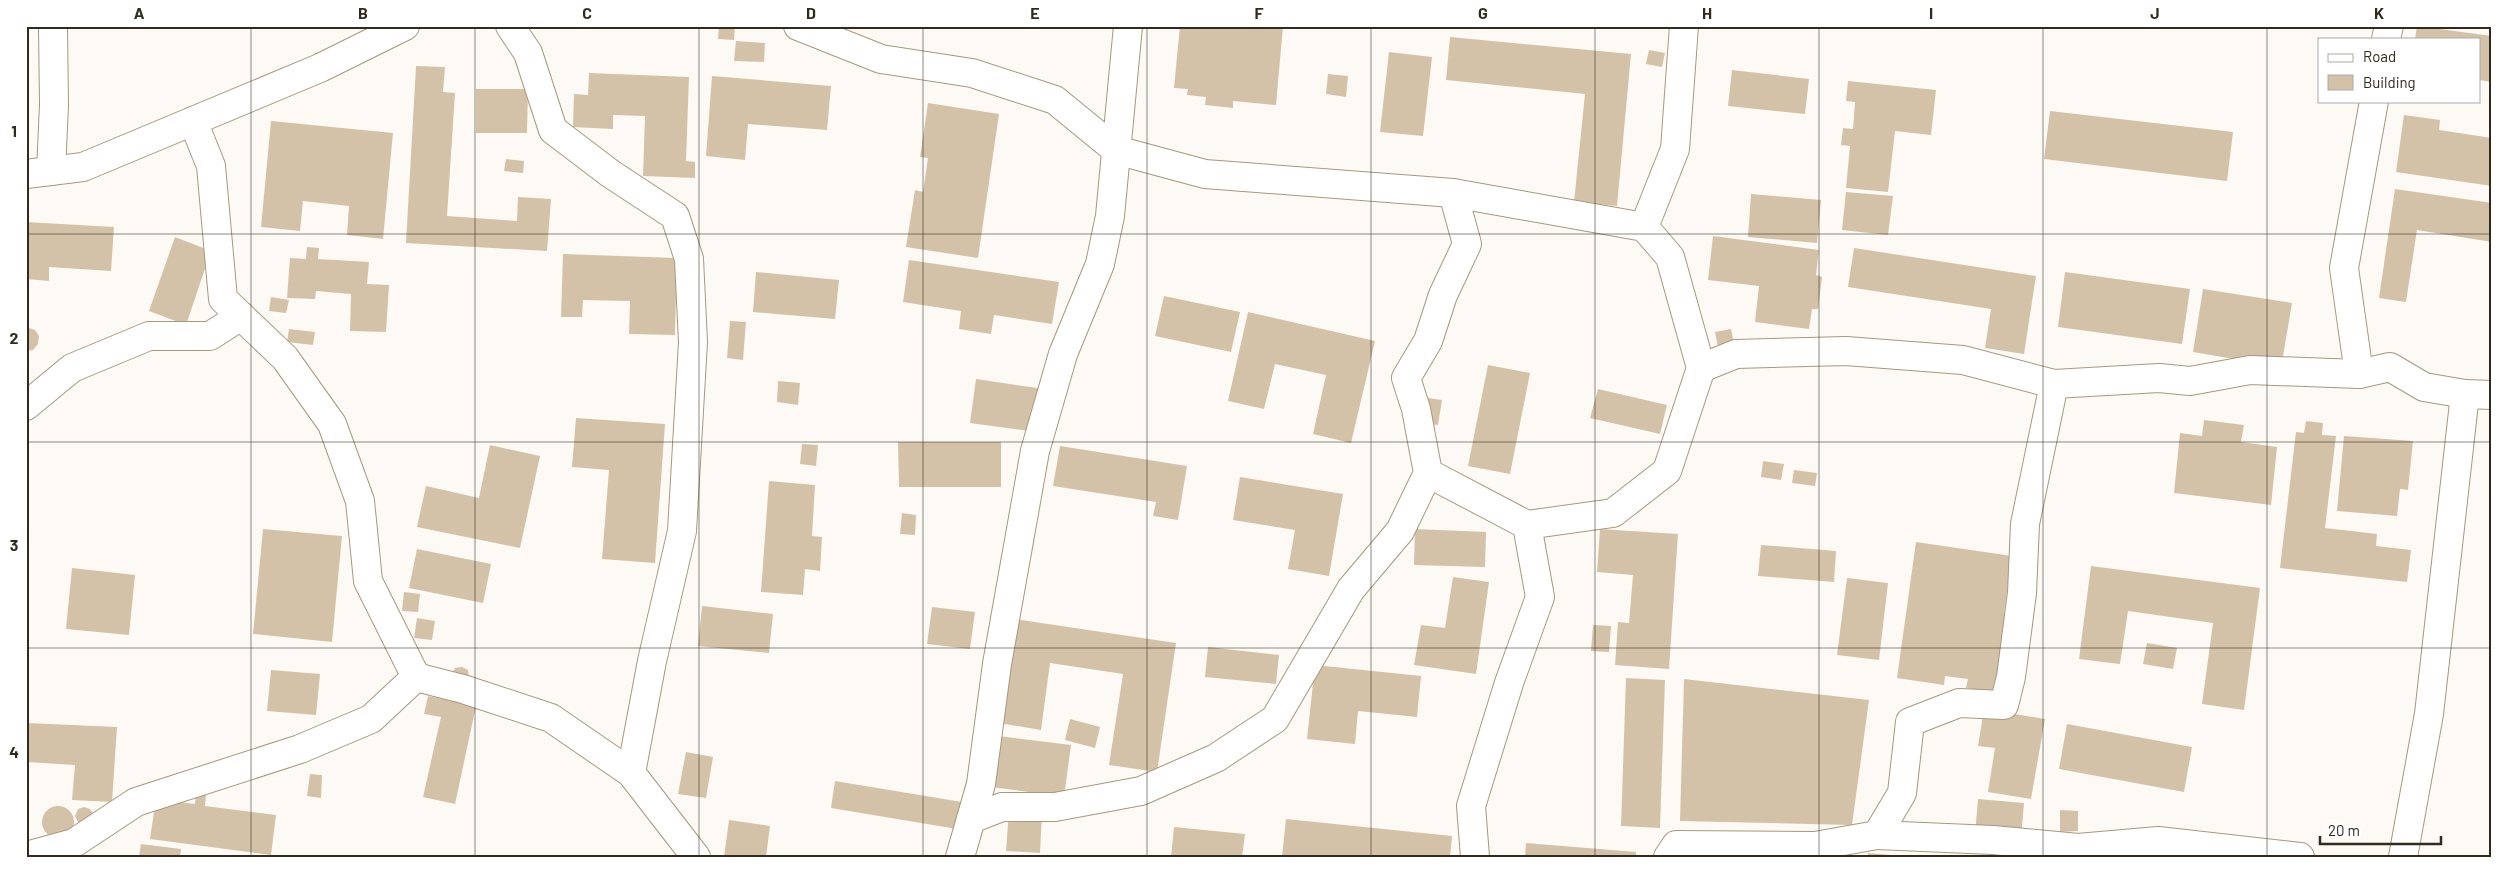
<svg xmlns="http://www.w3.org/2000/svg" width="2518" height="883" viewBox="0 0 2518 883" font-family="Barlow,sans-serif">
  <style>
    .building { fill: #d3c2a8 }
    .lines { fill: none; stroke-linecap: round; stroke-linejoin: round }
    .street-casing { stroke: #a7987e; stroke-width: 30 }
    .street { stroke: #fff; stroke-width: 28 }
    .grid { fill: none; stroke: #302a1f; stroke-width: 1; stroke-opacity: 0.55 }
    .neatline { fill: none; stroke: #302a1f; stroke-width: 2 }
    .grid-label { font-size: 16px; text-anchor: middle; font-weight: bold; fill: #302a1f }
  </style>
  <rect width="100%" height="100%" fill="#fdfaf5"/>
  <g class="building">
    <path d="M719,26H735L734,40L718,39Z"/>
    <path d="M1180,26H1283L1276,105L1233,101V108L1205,105L1206,97L1187,95L1188,89L1174,88Z"/>
    <path d="M2417,26L2492,36V82L2479,80V39H2415Z"/>
    <path d="M1450,37L1631,54L1617,206L1574,202L1585,94L1446,80Z"/>
    <path d="M736,41L765,43L764,62L734,61Z"/>
    <path d="M1649,50L1665,53L1662,67L1646,64Z"/>
    <path d="M1389,52L1432,57L1423,136L1380,132Z"/>
    <path d="M416,66L445,67L443,92L455,93L447,216L517,221L518,197L551,199L547,251L406,243Z"/>
    <path d="M1732,70L1809,79L1805,114L1728,106Z"/>
    <path d="M589,73L689,77L686,161L695,162V178L643,176L645,116L613,115V129L573,127L574,94L588,95Z"/>
    <path d="M1328,74L1348,76L1346,97L1326,94Z"/>
    <path d="M712,76L831,86L827,130L748,124L745,160L706,156Z"/>
    <path d="M1848,81L1936,90L1931,135L1895,131L1888,192L1846,188L1850,146L1841,145L1843,128L1853,129L1855,102L1846,101Z"/>
    <path d="M476,89H528L527,133H476Z"/>
    <path d="M928,103L999,114L978,258L906,247L915,190L923,192L928,158L920,157Z"/>
    <path d="M2050,111L2233,132L2227,181L2044,159Z"/>
    <path d="M2404,115L2440,120L2439,130L2492,138V186L2396,172Z"/>
    <path d="M271,121L393,133L383,239L347,235L349,206L303,201L300,231L261,227Z"/>
    <path d="M506,159L524,161L523,173L504,171Z"/>
    <path d="M2395,189L2492,203V242L2417,230L2406,302L2379,298Z"/>
    <path d="M1846,192L1893,196L1888,235L1842,230Z"/>
    <path d="M1751,194L1821,200L1817,243L1748,237Z"/>
    <path d="M26,222L114,227L111,271L49,267V281L26,279Z"/>
    <path d="M1713,236L1819,250L1816,275L1822,277L1818,309H1812L1809,329L1755,322L1759,286L1708,280Z"/>
    <path d="M175,237L211,251L186,325L149,311Z"/>
    <path d="M307,247L319,248L318,259L369,262L367,284L389,285L386,332L350,331L351,294L316,291L315,299L287,298L290,258L306,259Z"/>
    <path d="M1854,248L2036,276L2024,354L1985,348L1991,309L1848,287Z"/>
    <path d="M563,254L677,258L675,335L629,334L630,301L583,300L582,317H561Z"/>
    <path d="M909,260L1059,282L1052,324L994,315L991,334L959,329L961,311L903,302Z"/>
    <path d="M756,272L839,280L835,319L753,312Z"/>
    <path d="M2065,272L2190,289L2182,344L2058,327Z"/>
    <path d="M2203,289L2292,303L2282,362L2247,357L2246,361L2193,352Z"/>
    <path d="M1164,296L1240,312L1231,352L1155,336Z"/>
    <path d="M271,297L289,300L286,313L269,311Z"/>
    <path d="M1248,312L1375,341L1351,443L1313,434L1326,375L1275,364L1264,409L1228,401Z"/>
    <path d="M730,321L746,322L743,360L727,358Z"/>
    <path d="M26,327L35,330L39,336L38,344L33,350L26,351Z"/>
    <path d="M289,329L315,332L313,345L287,342Z"/>
    <path d="M1731,329L1734,343L1718,347L1715,332Z"/>
    <path d="M1488,365L1530,373L1510,474L1468,466Z"/>
    <path d="M976,379L1044,389L1037,432L970,423Z"/>
    <path d="M778,381L800,383L798,405L777,402Z"/>
    <path d="M1598,389L1667,405L1660,434L1590,418Z"/>
    <path d="M1428,398L1442,400L1438,425L1424,423Z"/>
    <path d="M576,418L665,424L655,563L602,559L609,470L572,467Z"/>
    <path d="M2204,420L2244,425L2241,442L2277,447L2271,505L2174,493L2180,433L2202,436Z"/>
    <path d="M2306,421L2323,423L2322,435L2336,436L2325,528L2377,534L2376,546L2411,550L2407,582L2280,568L2296,432L2304,433Z"/>
    <path d="M2344,436L2413,441L2408,490L2400,489L2397,516L2337,511Z"/>
    <path d="M898,442H1001V487H899Z"/>
    <path d="M802,444L818,445L816,466L800,464Z"/>
    <path d="M490,445L540,456L520,548L417,527L426,486L479,498Z"/>
    <path d="M1060,446L1187,466L1178,520L1153,516L1156,502L1053,486Z"/>
    <path d="M1763,461L1784,464L1781,480L1761,477Z"/>
    <path d="M1794,470L1817,473L1815,486L1792,483Z"/>
    <path d="M1240,477L1343,494L1329,576L1288,569L1295,530L1233,520Z"/>
    <path d="M769,481L815,485L812,536L822,537L820,571L805,569L803,595L761,592Z"/>
    <path d="M902,513L916,515L915,535L900,534Z"/>
    <path d="M263,529L342,536L332,642L253,634Z"/>
    <path d="M1415,529L1486,532L1485,567L1414,565Z"/>
    <path d="M1600,529L1678,534L1669,669L1615,665L1618,622L1629,623L1633,575L1597,572Z"/>
    <path d="M1916,542L2012,556L2004,613L2012,614L2000,693L1966,688L1968,679L1945,676L1944,685L1897,678Z"/>
    <path d="M1761,545L1836,551L1834,582L1758,576Z"/>
    <path d="M417,549L491,564L483,603L409,588Z"/>
    <path d="M2091,566L2260,588L2244,710L2202,704L2213,623L2128,611L2120,664L2079,659Z"/>
    <path d="M72,568L135,575L129,635L66,629Z"/>
    <path d="M1453,577L1489,582L1476,674L1414,665L1421,625L1445,628Z"/>
    <path d="M1847,578L1888,583L1879,660L1837,655Z"/>
    <path d="M404,592L420,594L418,612L402,611Z"/>
    <path d="M702,606L773,614L769,653L698,646Z"/>
    <path d="M932,607L975,612L970,649L927,644Z"/>
    <path d="M417,618L435,621L432,640L414,638Z"/>
    <path d="M1015,619L1176,643L1157,772L1109,765L1123,674L1050,663L1041,730L999,723Z"/>
    <path d="M1593,625L1611,626L1609,652L1591,651Z"/>
    <path d="M2147,643L2177,648L2173,669L2143,664Z"/>
    <path d="M1208,647L1279,655L1276,684L1205,677Z"/>
    <path d="M1315,665L1421,676L1417,717L1358,711L1355,744L1307,739Z"/>
    <path d="M462,667L468,670L469,677L452,674L455,668Z"/>
    <path d="M271,670L320,674L316,715L267,711Z"/>
    <path d="M1626,678L1665,680L1660,828L1621,826Z"/>
    <path d="M1684,679L1869,700L1852,825L1680,821Z"/>
    <path d="M428,696L476,706L455,804L423,797L441,717L424,714Z"/>
    <path d="M1984,709L2045,719L2031,799L1988,792L1995,748L1978,746Z"/>
    <path d="M1070,719L1100,727L1095,748L1065,740Z"/>
    <path d="M26,723L117,727L112,802L72,800L75,765L26,762Z"/>
    <path d="M2067,724L2192,747L2184,792L2059,769Z"/>
    <path d="M999,736L1071,745L1064,797L992,787Z"/>
    <path d="M686,752L713,757L706,798L678,794Z"/>
    <path d="M310,774L322,775L321,798L307,796Z"/>
    <path d="M835,781L962,802L957,829L831,808Z"/>
    <path d="M196,793L206,795L205,806L276,815L271,855L150,839L156,799L195,804Z"/>
    <path d="M1978,799L2024,803L2021,839L1975,835Z"/>
    <circle cx="58" cy="822" r="16"/>
    <path d="M84,807L90,809L94,815L85,824L78,822L75,816L78,809Z"/>
    <path d="M2060,810L2078,811V831L2060,832Z"/>
    <path d="M1009,811L1042,813L1040,853L1006,851Z"/>
    <path d="M1286,819L1452,836L1450,857H1282Z"/>
    <path d="M729,820L770,826L766,857H724Z"/>
    <path d="M1174,827L1245,834L1242,857H1171Z"/>
    <path d="M1526,843L1636,852V857H1525Z"/>
    <path d="M141,844L181,849L180,857H139Z"/>
    <path d="M1868,853L1891,855V857H1868Z"/>
  </g>
  <g class="lines">
    <defs>
      <g id="street">
        <path d="M510,26L528,53L553,130L611,174L675,216L689,259L693,342L682,531L652,661L631,773L696,857"/>
        <path d="M798,26L881,59L972,73L1055,100L1116,150L1205,174L1453,193L1644,227L1670,257L1701,368L1667,471L1613,513L1527,525"/>
        <path d="M2386,39L2389,26"/>
        <path d="M2374,101L2344,268L2359,374L2390,367L2424,387L2465,394L2492,395"/>
        <path d="M193,121L211,166L223,299L285,358L332,424L360,501L368,581L416,677L463,689L551,718L631,773"/>
        <path d="M51,171L54,105L53,26"/>
        <path d="M26,174L83,167L320,68L405,26"/>
        <path d="M1644,227L1675,149L1684,26"/>
        <path d="M1701,368L1736,354L1846,351L1963,360L2054,384"/>
        <path d="M26,406L72,368L149,336H210L241,316"/>
        <path d="M1428,473L1527,525L1540,597L1509,683L1471,806L1475,857"/>
        <path d="M971,819L1002,807H1055L1141,791L1216,758L1275,719L1351,589L1400,531L1428,473L1416,409L1406,378L1428,341L1443,295L1467,244L1453,193"/>
        <path d="M1877,835L1993,840L2078,848L2158,841L2300,857"/>
        <path d="M26,856L74,843L136,802L300,749L371,719L416,677"/>
        <path d="M960,857L981,784L997,664L1035,451L1063,354L1100,264L1110,216L1128,26"/>
        <path d="M1668,857L1676,845L1815,846L1877,835L1902,793L1910,722L1959,703L2004,705L2011,677L2022,593L2025,524L2054,384L2159,378L2190,381L2250,370L2359,374"/>
        <path d="M2403,857L2429,714L2465,394"/>
      </g>
    </defs>
    <use href="#street" class="street-casing"/>
    <use href="#street" class="street"/>
  </g>
  <path class="grid" d="M251,26V857M475,26V857M699,26V857M923,26V857M1147,26V857M1371,26V857M1595,26V857M1819,26V857M2043,26V857M2267,26V857M26,234H2492M26,442H2492M26,648H2492"/>
  <rect width="2518" height="883" fill="none" stroke="#ffffff" stroke-width="55"/>
  <rect x="2318" y="38" width="162" height="65" fill="#ffffff" stroke="#acaaa5"/>
  <rect x="2328" y="54" width="25" height="8" fill="#ffffff" stroke="#acaaa5"/>
  <text x="2363" y="62" font-size="15" fill="#302a1f">Road</text>
  <rect x="2328" y="75" width="25" height="15" fill="#d3c2a8" stroke="#acaaa5"/>
  <text x="2363" y="88" font-size="15" fill="#302a1f">Building</text>
  <path d="M2320 836v8h121v-8" fill="none" stroke="#302a1f" stroke-width="2.5"/>
  <text x="2328" y="836" font-size="15" fill="#302a1f" stroke="#ffffff" stroke-width="4" paint-order="stroke">20 m</text>
  <rect x="28" y="28" width="2462" height="828" class="neatline"/>
  <g class="grid-label">
    <text x="139" y="19">A</text>
    <text x="363" y="19">B</text>
    <text x="587" y="19">C</text>
    <text x="811" y="19">D</text>
    <text x="1035" y="19">E</text>
    <text x="1259" y="19">F</text>
    <text x="1483" y="19">G</text>
    <text x="1707" y="19">H</text>
    <text x="1931" y="19">I</text>
    <text x="2155" y="19">J</text>
    <text x="2379" y="19">K</text>
    <text x="14" y="137">1</text>
    <text x="14" y="344">2</text>
    <text x="14" y="551">3</text>
    <text x="14" y="758">4</text>
  </g>
</svg>
